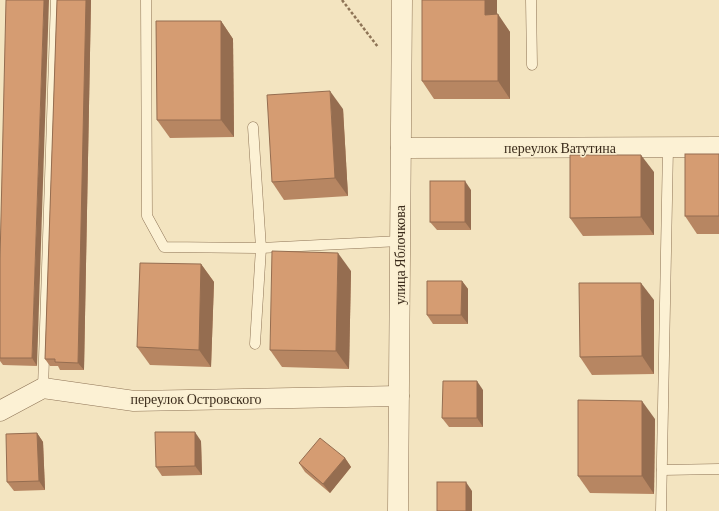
<svg xmlns="http://www.w3.org/2000/svg" width="719" height="511" viewBox="0 0 719 511" font-family="'Crimson Pro',serif">
  <style>
    .lines { fill: none; stroke-linecap: round; stroke-linejoin: round }
    .service-casing { stroke: #8e7456; stroke-width: 11 }
    .minor-casing { stroke: #8e7456; stroke-width: 21 }
    .path { stroke: #8e7456; stroke-width: 2.5; stroke-dasharray: 3 2; stroke-linecap: butt }
    .service { stroke: #fcf1d4; stroke-width: 10 }
    .minor { stroke: #fcf1d4; stroke-width: 20 }
    .wall { fill: #b78662 }
    .shaded-wall { fill: #956d50 }
    .building { fill: #d59c72; stroke: #956d50 }
    .labels { text-anchor: middle; dominant-baseline: central; stroke-width: 3; stroke-linejoin: round; paint-order: stroke }
    .street-label { font-size: 14px; fill: #3c2c1c; stroke: #f9eed0 }
  </style>
  <rect width="100%" height="100%" fill="#f3e4c0"/>
  <g class="lines">
    <defs>
      <g id="service">
        <path d="M146,0L147,216L164,247L261,248L400,241"/>
        <path d="M531,0L532,65"/>
        <path d="M253,127L261,248L255,344"/>
        <path d="M43,388L56,0"/>
        <path d="M662,470L719,469"/>
        <path d="M661,511L668,148"/>
      </g>
      <g id="minor">
        <path d="M401,148L719,147"/>
        <path d="M0,411L43,388L134,401L399,396"/>
        <path d="M398,511L402,0"/>
      </g>
    </defs>
    <use href="#service" class="service-casing"/>
    <use href="#minor" class="minor-casing"/>
    <path class="path" d="M342,0L378,47"/>
    <use href="#service" class="service"/>
    <use href="#minor" class="minor"/>
  </g>
  <g class="wall">
    <path d="M57,0H91L84,370H60L58,366H50L45,359Z"/>
    <path d="M497,0V14L510,32V99H434L422,81Z"/>
    <path d="M221,21L233,39L234,137L170,138L157,120Z"/>
    <path d="M343,109L348,196L284,200L272,182Z"/>
    <path d="M719,154V234H697L685,216Z"/>
    <path d="M654,172V235L583,236L570,218Z"/>
    <path d="M471,190V230H437L430,222Z"/>
    <path d="M0,260L37,366L3,365L0,361Z"/>
    <path d="M201,264L214,282L211,367L150,365L137,347Z"/>
    <path d="M351,271L349,369L282,367L270,350Z"/>
    <path d="M462,281L468,289V324H433L427,315Z"/>
    <path d="M654,300V374L592,375L580,357Z"/>
    <path d="M483,390V427H449L442,418Z"/>
    <path d="M655,419L654,494L590,493L578,476Z"/>
    <path d="M37,433L43,442L45,490L14,491L7,482Z"/>
    <path d="M201,441L202,475L162,476L156,467Z"/>
    <path d="M345,458L351,467L330,493L305,472L299,463Z"/>
  </g>
  <g class="shaded-wall">
    <path d="M44,0H49L37,366L32,358Z"/>
    <path d="M86,0H91L84,370L78,363Z"/>
    <path d="M485,0H497V32L485,15Z"/>
    <path d="M498,14L510,32V99L498,81Z"/>
    <path d="M221,21L233,39L234,137L221,120Z"/>
    <path d="M330,91L343,109L348,196L335,178Z"/>
    <path d="M641,155L654,172V235L641,217Z"/>
    <path d="M465,181L471,190V230L465,222Z"/>
    <path d="M338,253L351,271L349,369L336,351Z"/>
    <path d="M201,264L214,282L211,367L199,350Z"/>
    <path d="M462,281L468,289V324L461,315Z"/>
    <path d="M641,283L654,300V374L642,356Z"/>
    <path d="M477,381L483,390V427L477,418Z"/>
    <path d="M642,401L655,419L654,494L642,476Z"/>
    <path d="M195,432L201,441L202,475L195,466Z"/>
    <path d="M37,433L43,442L45,490L39,481Z"/>
    <path d="M345,458L351,467L330,493L323,484Z"/>
    <path d="M466,482L472,491V511H466Z"/>
  </g>
  <g class="building">
    <path d="M6,0H44L32,358H0V260Z"/>
    <path d="M57,0H86L78,363L55,362V359H45Z"/>
    <path d="M422,0H485V15L498,14V81H422Z"/>
    <path d="M156,21H221V120H157Z"/>
    <path d="M330,91L335,178L272,182L267,95Z"/>
    <rect x="685" y="154" width="34" height="62"/>
    <path d="M570,155H641V217L570,218Z"/>
    <rect x="430" y="181" width="35" height="41"/>
    <path d="M272,251L338,253L336,351L270,350Z"/>
    <path d="M140,263L201,264L199,350L137,347Z"/>
    <path d="M427,281H462L461,315H427Z"/>
    <path d="M579,283H641L642,356L580,357Z"/>
    <path d="M443,381H477V418H442Z"/>
    <path d="M578,400L642,401V476H578Z"/>
    <path d="M155,432H195V466L156,467Z"/>
    <path d="M37,433L39,481L7,482L6,434Z"/>
    <path d="M320,438L345,458L323,484L299,463Z"/>
    <rect x="437" y="482" width="29" height="29"/>
  </g>
  <g class="labels">
    <g class="street-label">
      <text x="560" y="148">переулок Ватутина</text>
      <text transform="translate(400 255) rotate(-90)">улица Яблочкова</text>
      <text x="196" y="399">переулок Островского</text>
    </g>
  </g>
</svg>
